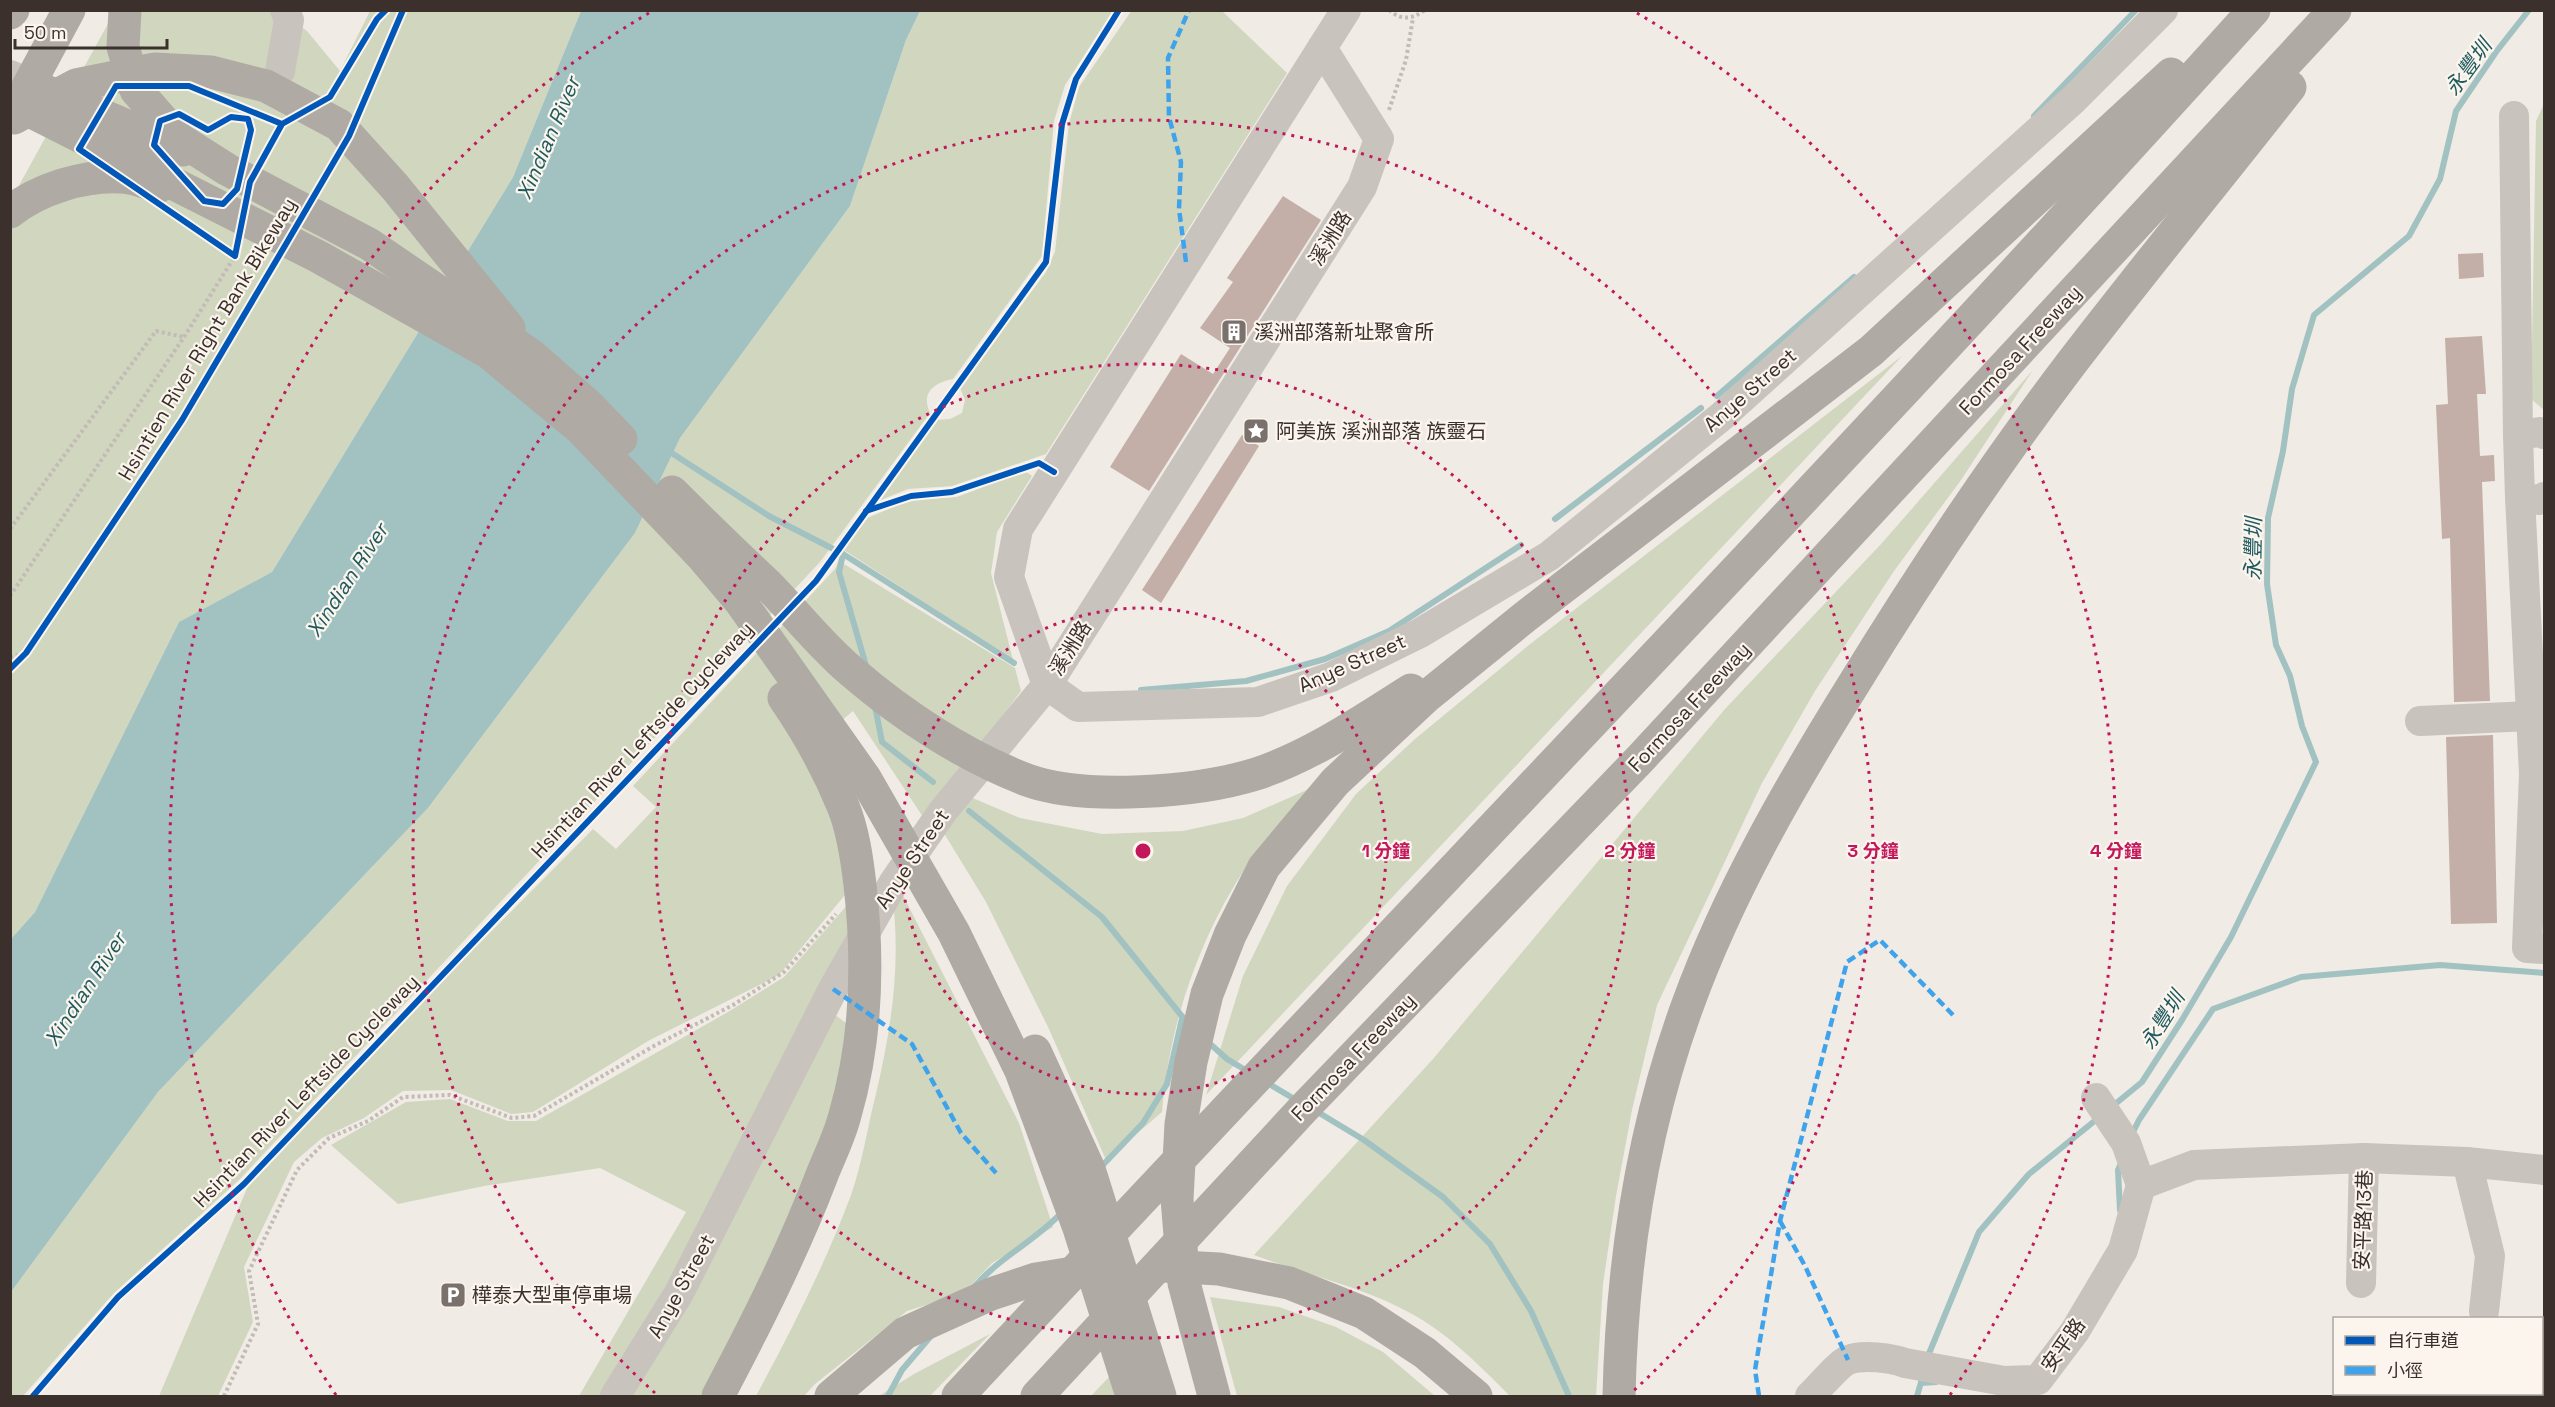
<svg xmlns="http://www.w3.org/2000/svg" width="2555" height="1407" viewBox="0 0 2555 1407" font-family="'Space Grotesk','Noto Sans TC',sans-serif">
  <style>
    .green { fill: #d1d6bf }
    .water { fill: #a1c2c1 }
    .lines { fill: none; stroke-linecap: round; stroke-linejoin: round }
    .stream { stroke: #a1c2c1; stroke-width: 6 }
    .building { fill: #c3afa7 }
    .path { stroke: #c2bbb6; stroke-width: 4; stroke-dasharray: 3 3; stroke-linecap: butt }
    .minor { stroke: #c9c3be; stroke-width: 30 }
    .highway { stroke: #afaaa4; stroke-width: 33 }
    .quiet { stroke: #3fa3eb; stroke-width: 4.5; stroke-dasharray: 9 4.5; stroke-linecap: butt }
    .cycleway-casing { stroke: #fbf5ee; stroke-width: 10 }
    .cycleway { stroke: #0057b8; stroke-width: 6 }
    .ring { fill: none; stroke: #c2185b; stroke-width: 3; stroke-dasharray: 3 6 }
    .labels { text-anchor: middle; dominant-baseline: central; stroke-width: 4.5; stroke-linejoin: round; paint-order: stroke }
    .street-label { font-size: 20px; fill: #3b302b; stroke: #fbf5ee }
    .poi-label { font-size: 20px; fill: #3b302b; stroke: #fbf5ee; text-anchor: start }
    .water-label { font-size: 21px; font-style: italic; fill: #1f5a5e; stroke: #fbf5ee }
    .centre { fill: #c2185b; stroke: #fbf5ee; stroke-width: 3 }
    .ring-label { font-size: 18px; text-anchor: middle; font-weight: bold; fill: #c2185b; stroke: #fbf5ee; stroke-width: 4.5; stroke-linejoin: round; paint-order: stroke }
  </style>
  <rect width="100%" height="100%" fill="#f0ebe5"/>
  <g class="green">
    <path d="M1132,10L1222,11L1287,73L1046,454L952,486L908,489L876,502L936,420L950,419L962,413L965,400L960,388L1046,272L1055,252L1069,124L1079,87Z"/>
    <path d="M115,11H280L307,31L340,71L370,11H581L513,177L272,572L179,622L35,912L11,939V200Z"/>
    <path d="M920,11H1113L1065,85L1054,121L1042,256L953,379C933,383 921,393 930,413L820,562L240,1179L113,1294L23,1396H11V1292L158,1092L428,808L635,533L680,438L850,206L906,40Z"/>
    <path d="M2544,104V410L2531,399L2536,121Z"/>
    <path d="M1902,356L1206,1095L1243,976L1287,886L1356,794L1415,739L1529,645Z"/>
    <path d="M2033,370L1961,480L1894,571L1815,691L1762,783L1657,1005L1632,1110L1616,1196L1603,1284L1596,1396H1510C1480,1366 1450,1335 1412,1314C1364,1287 1306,1275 1254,1255L1433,1059L1725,709L1882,543Z"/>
    <path d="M1025,471L1032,476L997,532L991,573L1013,660L844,550L865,519L910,500L957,497Z"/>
    <path d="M839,561L1015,668L1021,691L949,788L1020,818L1102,834L1183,831L1243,818L1309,789C1288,815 1264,840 1246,867C1198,940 1169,1026 1162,1112L1106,1160L1049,1029L986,902L931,812L925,820L853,711L803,753L835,821L853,885L779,975L648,1041L533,1112L511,1114L451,1090L403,1091L364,1118L322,1138L294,1162L244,1267L253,1322L218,1396H159L248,1186L457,966L593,829L616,849L656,807L633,786L835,569Z"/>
    <path d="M887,864L1019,1123L1053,1227L992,1263L972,1284L945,1299L907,1311L815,1384L804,1396H756C791,1331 825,1265 851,1195C862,1164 867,1130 875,1098C894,1018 904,945 887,864Z"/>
    <path d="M856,895L861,935L606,1396H579L686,1212L600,1168L484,1186L398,1204L331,1145L406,1102L450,1099L508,1121H536L728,1012L784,977Z"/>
    <path d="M834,1014L855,1030L817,1175L708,1396H627Z"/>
    <path d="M1210,1297L1279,1307L1336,1327L1383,1352L1435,1396H1237Z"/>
    <path d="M990,1334L930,1396H879L914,1374Z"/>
    <path d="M1110,1376L1115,1396H1091Z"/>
  </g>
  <path class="water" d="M581,11H920L906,40L850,206L680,438L635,533L428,808L158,1092L11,1292V939L35,912L179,622L272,572L513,177Z"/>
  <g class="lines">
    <g class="stream">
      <path d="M2034,116L2136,10"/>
      <path d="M1717,396L1854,277"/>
      <path d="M667,450L769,516L843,554L1014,663"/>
      <path d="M1555,519L1701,408"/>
      <path d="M843,554L839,572L867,669"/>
      <path d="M1141,690L1246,681L1325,659L1389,631L1521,545"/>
      <path d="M875,706L882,742L933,782"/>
      <path d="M969,811L1102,917L1189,1025"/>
      <path d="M1208,1042L1227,1059L1247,1071"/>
      <path d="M1266,1082L1296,1100"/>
      <path d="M2114,1105L2142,1082L2182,1020L2231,937L2316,762L2302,726L2290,676L2276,645L2267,584L2268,518L2283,451L2292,389L2314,315L2409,236L2440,179L2456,111L2496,52L2529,10"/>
      <path d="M1316,1111L1364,1140L1443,1197L1490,1244L1531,1311L1569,1396"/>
      <path d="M2132,1134L2139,1120L2213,1009L2301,977L2440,965L2544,973"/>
      <path d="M1099,1169L1143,1123L1167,1084L1182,1019"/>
      <path d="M2120,1210L2118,1170L2122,1161"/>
      <path d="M975,1286C1001,1256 1037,1240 1063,1211"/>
      <path d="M1928,1356L1979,1232L2029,1174L2097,1119"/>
      <path d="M1921,1383L1936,1382"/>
      <path d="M888,1396L902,1370L931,1336"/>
      <path d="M1917,1396L1922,1379"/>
    </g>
  </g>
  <g class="building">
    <path d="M1283,196L1321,220L1149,491L1110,467L1181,354L1213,374L1230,348L1200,328L1233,282L1227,278Z"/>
    <path d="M2483,253L2484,277L2459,279L2458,254Z"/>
    <path d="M2482,336L2486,394H2477L2480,456L2494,455L2495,481L2482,482L2490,701L2454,702L2450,538L2442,539L2436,405L2448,404L2445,338Z"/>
    <path d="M1242,435L1259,446L1161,603L1142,590Z"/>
    <path d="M2493,735L2497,923L2451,924L2446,737Z"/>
  </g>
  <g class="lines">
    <g class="path">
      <path d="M1389,10C1402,21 1412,19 1425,10"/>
      <path d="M1389,110L1406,60L1413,18"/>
      <path d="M10,529L156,331L184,337"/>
      <path d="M10,596L184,337L235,256"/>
      <path d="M10,657L26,653"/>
      <path d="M224,1396L258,1324L249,1271L297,1170L329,1138L368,1121L403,1097L450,1095L512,1118L534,1116L652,1047L733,1005L784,972L836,914"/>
    </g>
    <g class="minor">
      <path d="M280,71L289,20L285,10"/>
      <path d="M10,75L30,84"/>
      <path d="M2514,116L2518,435"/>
      <path d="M2544,434L2540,432L2518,435L2520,497L2539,500L2544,497"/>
      <path d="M2520,497L2534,774L2527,948L2544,949"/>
      <path d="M1047,685L1009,577L1018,529L1346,10"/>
      <path d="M1047,685L1362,187L1379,139L1322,48"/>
      <path d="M2420,721L2531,716"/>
      <path d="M2467,1162L2490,1256L2484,1311"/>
      <path d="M2141,1185L2194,1165L2364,1158L2467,1162L2544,1170"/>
      <path d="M2361,1283L2364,1158"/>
      <path d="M615,1396L679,1293L833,989L894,882L943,811L1047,685L1078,707L1258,702L1331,677L1420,633L1549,556L1722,416L2074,99L2163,10"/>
      <path d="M1810,1396C1819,1388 1838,1364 1848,1360C1862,1354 1892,1358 1905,1363L2004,1381L2038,1380L2075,1331L2123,1250L2141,1185L2126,1143L2096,1098"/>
    </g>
    <g class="highway">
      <path d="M125,10L123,47L136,90L179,139L228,170L369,244L531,355L589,406L621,439"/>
      <path d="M10,13L13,10"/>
      <path d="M43,90L183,150"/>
      <path d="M18,105L319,257L488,352L581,429L702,556L740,601L865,778L954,933L1021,1071L1079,1228L1132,1396"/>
      <path d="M17,107L69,10"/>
      <path d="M14,118L76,85L155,69L211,72L266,86L339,125L395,187L509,328"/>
      <path d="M10,212C38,189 84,175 121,177C133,177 147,183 158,187"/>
      <path d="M672,492C703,523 734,553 766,583C795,612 820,645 851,671C902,715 964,756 1027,780C1084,801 1198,792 1256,774C1311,756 1362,721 1411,690"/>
      <path d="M1035,1051L1089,1169L1160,1396"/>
      <path d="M1163,1266L1219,1269L1289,1283L1364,1313L1425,1353L1476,1396"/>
      <path d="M718,1396C756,1324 793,1251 822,1175C830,1155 840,1135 845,1115C867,1039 869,963 860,885C857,859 853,830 843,806C828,769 806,730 784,698"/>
      <path d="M831,1396L905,1333L991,1294L1036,1279L1079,1272"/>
      <path d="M958,1396C1388,933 1830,480 2254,10"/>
      <path d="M1037,1396L1303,1109L1640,759L2335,10"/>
      <path d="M1214,1396L1184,1283L1177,1199L1181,1124L1191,1062L1207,994L1230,935L1264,867L1335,782L1426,697L1526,616L1871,351L2171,74"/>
      <path d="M1619,1396C1622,1264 1642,1129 1688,1004C1728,894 1788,790 1850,690C1918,579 1991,469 2070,365C2142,271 2217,180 2290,87"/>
    </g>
    <g class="quiet">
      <path d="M1186,262L1179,209L1181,162L1169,117L1168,58L1189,10"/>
      <path d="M833,989L912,1044L961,1133L996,1173"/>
      <path d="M1780,1221L1805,1266L1848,1360"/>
      <path d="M1759,1396L1755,1370L1780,1221L1847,962L1880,940L1953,1015"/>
    </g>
    <defs>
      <g id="cycleway">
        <path d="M179,114L208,130L231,117L248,119L251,130L237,189L223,204L204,201L154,145L160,121Z"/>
        <path d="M282,124L189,86H116L79,149L235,256L250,182L282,124L330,97L377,19L386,10"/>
        <path d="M866,511L911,496L952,492L1039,463L1054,472"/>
        <path d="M10,669L26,653L182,420L286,244L349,136L403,10"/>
        <path d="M33,1396L118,1297L244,1184L816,581L1046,262L1062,124L1076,79L1119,10"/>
      </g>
    </defs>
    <use href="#cycleway" class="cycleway-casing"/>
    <use href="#cycleway" class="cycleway"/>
  </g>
  <g class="ring">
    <circle cx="1143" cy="851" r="243"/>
    <circle cx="1143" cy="851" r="487"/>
    <path d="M655 1393A730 730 0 1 1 1631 1393"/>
    <path d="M336 1395A973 973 0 0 1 649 13M1637 13A973 973 0 0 1 1950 1395"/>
  </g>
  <defs>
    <symbol id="building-square" viewBox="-11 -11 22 22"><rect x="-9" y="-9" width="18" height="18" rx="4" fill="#7a716c" stroke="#fbf5ee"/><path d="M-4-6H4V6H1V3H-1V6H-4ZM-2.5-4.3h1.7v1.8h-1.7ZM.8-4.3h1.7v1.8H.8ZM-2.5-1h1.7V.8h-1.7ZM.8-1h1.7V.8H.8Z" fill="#fff"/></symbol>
    <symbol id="sight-square" viewBox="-11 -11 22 22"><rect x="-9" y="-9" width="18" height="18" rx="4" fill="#7a716c" stroke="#fbf5ee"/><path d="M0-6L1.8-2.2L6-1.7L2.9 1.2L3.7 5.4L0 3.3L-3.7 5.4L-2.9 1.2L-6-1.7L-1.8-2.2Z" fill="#fff"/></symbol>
    <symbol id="parking-square" viewBox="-11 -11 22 22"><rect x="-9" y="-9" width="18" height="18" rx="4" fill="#7a716c" stroke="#fbf5ee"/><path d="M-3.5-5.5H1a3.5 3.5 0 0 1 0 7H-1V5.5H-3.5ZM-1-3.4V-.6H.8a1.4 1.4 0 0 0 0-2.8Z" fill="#fff"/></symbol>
  </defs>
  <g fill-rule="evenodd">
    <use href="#building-square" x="1219" y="317" width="30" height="30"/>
    <use href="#sight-square" x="1241" y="416" width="30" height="30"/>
    <use href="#parking-square" x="438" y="1280" width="30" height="30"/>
  </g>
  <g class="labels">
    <g class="street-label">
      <text transform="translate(1330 238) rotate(-58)">溪洲路</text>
      <text transform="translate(207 339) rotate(-59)">Hsintien River Right Bank Bikeway</text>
      <text transform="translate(2020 350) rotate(-47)">Formosa Freeway</text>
      <text transform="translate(1750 390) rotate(-41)">Anye Street</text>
      <text transform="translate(1070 648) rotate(-58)">溪洲路</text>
      <text transform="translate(1352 663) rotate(-24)">Anye Street</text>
      <text transform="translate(1689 707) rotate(-47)">Formosa Freeway</text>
      <text transform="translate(642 740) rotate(-47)">Hsintian River Leftside Cycleway</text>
      <text transform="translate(912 859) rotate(-56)">Anye Street</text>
      <text transform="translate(1353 1057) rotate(-46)">Formosa Freeway</text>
      <text transform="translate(306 1091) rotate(-46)">Hsintian River Leftside Cycleway</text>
      <text transform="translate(2363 1220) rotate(-88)">安平路13巷</text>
      <text transform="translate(681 1286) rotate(-61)">Anye Street</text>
      <text transform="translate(2063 1345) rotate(-55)">安平路</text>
    </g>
    <g class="poi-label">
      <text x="1254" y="332">溪洲部落新址聚會所</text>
      <text x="1276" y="431">阿美族 溪洲部落 族靈石</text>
      <text x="472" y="1295">樺泰大型車停車場</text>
    </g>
    <g class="water-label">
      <text transform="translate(2468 67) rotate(-54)">永豐圳</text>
      <text transform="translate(548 138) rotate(-67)">Xindian River</text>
      <text transform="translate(2253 549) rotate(-89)">永豐圳</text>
      <text transform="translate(347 580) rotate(-57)">Xindian River</text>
      <text transform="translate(85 989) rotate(-57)">Xindian River</text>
      <text transform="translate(2162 1020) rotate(-58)">永豐圳</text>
    </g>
  </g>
  <circle cx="1143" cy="851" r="9" class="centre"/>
  <g class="ring-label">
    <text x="1386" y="857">1 分鐘</text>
    <text x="1630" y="857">2 分鐘</text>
    <text x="1873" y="857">3 分鐘</text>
    <text x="2116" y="857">4 分鐘</text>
  </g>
  <rect width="2555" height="1407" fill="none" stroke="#3b302b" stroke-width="24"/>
  <rect x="2333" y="1317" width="210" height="78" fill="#fbf5ee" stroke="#aea6a0" stroke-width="1.5"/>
  <rect x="2345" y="1336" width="30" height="9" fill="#0057b8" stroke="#aea6a0" stroke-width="1.5"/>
  <text x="2387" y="1347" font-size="18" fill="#3b302b">自行車道</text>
  <rect x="2345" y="1366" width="30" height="9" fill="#3fa3eb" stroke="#aea6a0" stroke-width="1.5"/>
  <text x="2387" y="1377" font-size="18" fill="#3b302b">小徑</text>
  <path d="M15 39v9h152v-9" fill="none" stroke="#3b302b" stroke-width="3"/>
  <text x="24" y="39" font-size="18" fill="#3b302b" stroke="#fbf5ee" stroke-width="4.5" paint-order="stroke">50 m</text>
</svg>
